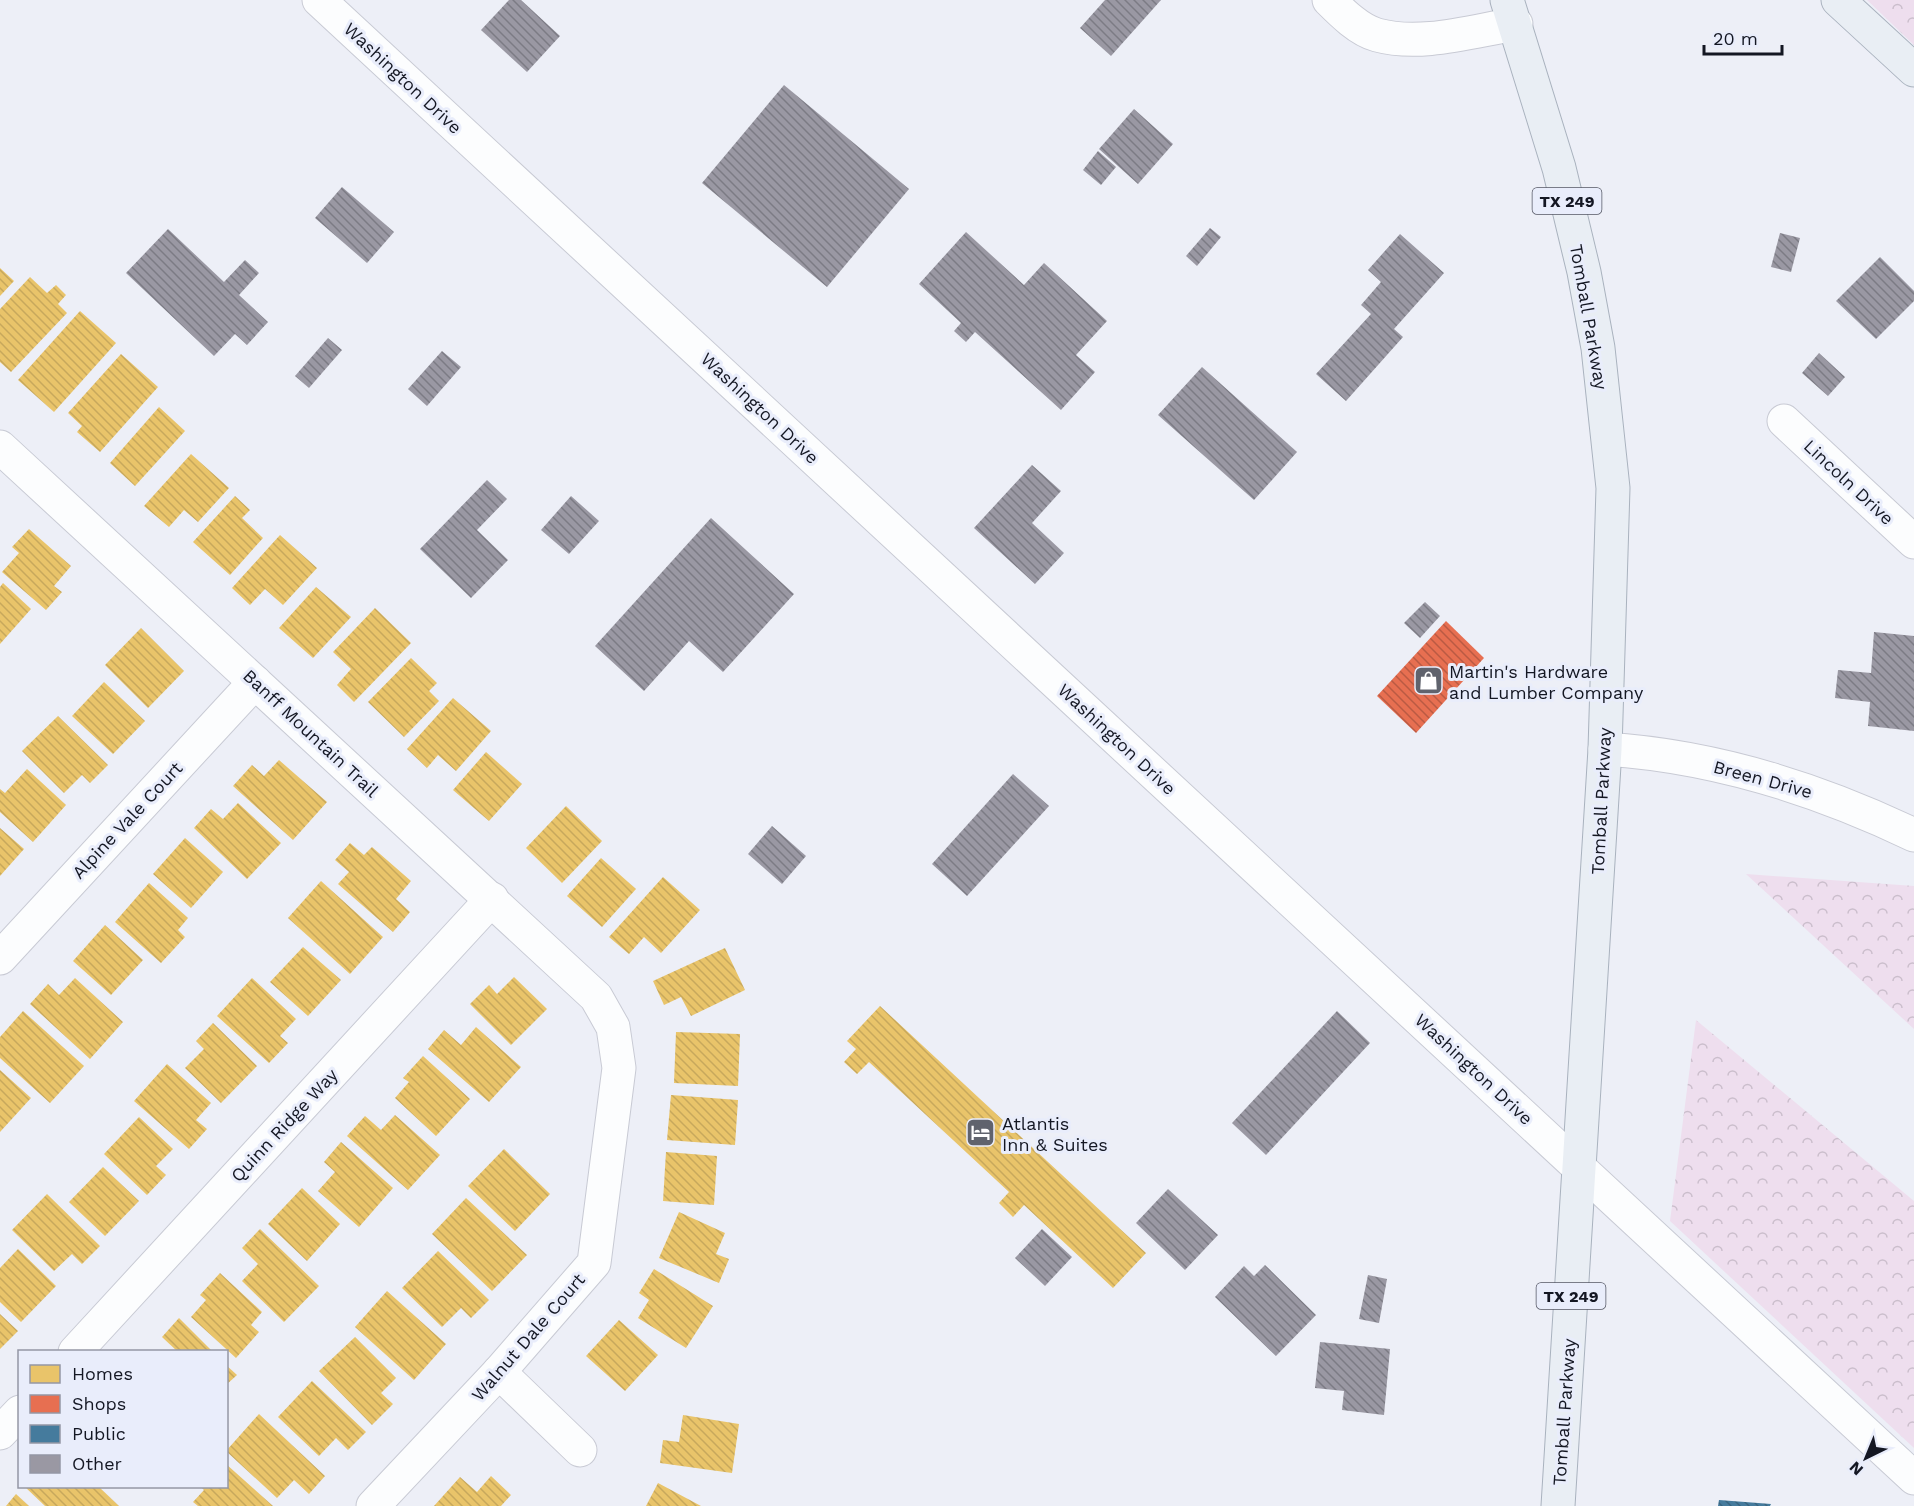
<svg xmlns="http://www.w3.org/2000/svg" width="1914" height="1506" viewBox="0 0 1914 1506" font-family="'Work Sans',sans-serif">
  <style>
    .forest { fill: url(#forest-crowns) }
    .homes { fill: url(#homes-back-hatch) }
    .shops { fill: url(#shops-back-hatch) }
    .public { fill: url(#public-back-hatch) }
    .building { fill: url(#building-back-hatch) }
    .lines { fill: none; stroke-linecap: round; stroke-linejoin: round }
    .minor-casing { stroke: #c8cad4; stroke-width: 35 }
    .major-casing { stroke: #a9b2be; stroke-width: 35 }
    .minor { stroke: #fcfdfe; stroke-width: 33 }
    .major { stroke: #e9eef4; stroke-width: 33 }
    .labels { text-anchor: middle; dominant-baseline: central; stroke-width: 6; stroke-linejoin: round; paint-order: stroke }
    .shield { fill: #e9edfb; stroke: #545764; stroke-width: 1.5 }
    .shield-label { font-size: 16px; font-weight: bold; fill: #141723 }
    .street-label { font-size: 18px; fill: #141723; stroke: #e9edfb }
    .poi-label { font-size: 18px; fill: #141723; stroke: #e9edfb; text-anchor: start }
  </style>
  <defs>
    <pattern id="forest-crowns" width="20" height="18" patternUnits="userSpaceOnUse" patternTransform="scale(1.5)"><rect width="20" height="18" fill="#eedeee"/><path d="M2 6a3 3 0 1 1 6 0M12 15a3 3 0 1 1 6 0" fill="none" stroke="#cbbecc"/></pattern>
    <pattern id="homes-back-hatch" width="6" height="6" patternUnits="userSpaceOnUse" patternTransform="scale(1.5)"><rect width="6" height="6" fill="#e9c46a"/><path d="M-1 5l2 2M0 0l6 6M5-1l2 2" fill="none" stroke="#c7a85c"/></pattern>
    <pattern id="shops-back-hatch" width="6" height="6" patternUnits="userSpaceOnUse" patternTransform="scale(1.5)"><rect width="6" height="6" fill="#e76f51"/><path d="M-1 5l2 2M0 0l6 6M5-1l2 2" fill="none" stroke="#ba5a43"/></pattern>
    <pattern id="public-back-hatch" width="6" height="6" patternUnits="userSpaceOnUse" patternTransform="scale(1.5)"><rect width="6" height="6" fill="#457b9d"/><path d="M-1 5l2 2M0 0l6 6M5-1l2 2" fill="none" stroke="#386480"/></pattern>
    <pattern id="building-back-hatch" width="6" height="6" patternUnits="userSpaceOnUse" patternTransform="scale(1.5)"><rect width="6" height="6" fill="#9a98a3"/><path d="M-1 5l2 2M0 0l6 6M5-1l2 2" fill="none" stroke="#7c7b84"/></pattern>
  </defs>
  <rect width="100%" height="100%" fill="#edeff7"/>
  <g class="forest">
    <path d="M1867,0H1914V45Z"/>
    <path d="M1746,874L1914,886V1029Z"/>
    <path d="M1696,1020L1914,1201V1448L1670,1221Z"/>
  </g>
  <g class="homes">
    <path d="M0,268L14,281L0,296Z"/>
    <path d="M30,277L47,293L56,285L66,295L58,304L67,313L11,372L0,362V309Z"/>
    <path d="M80,311L116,343L54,412L18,380Z"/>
    <path d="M121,354L158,387L100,452L77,432L82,426L68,413Z"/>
    <path d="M159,407L185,431L135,486L110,463Z"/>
    <path d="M191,454L229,488L198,522L184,510L169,527L144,506Z"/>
    <path d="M235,496L250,510L242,518L263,538L230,575L193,542Z"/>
    <path d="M29,529L71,566L54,586L62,592L46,610L2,572L19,553L12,547Z"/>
    <path d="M280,535L317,568L283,605L265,589L250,605L232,588Z"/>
    <path d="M3,583L31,609L0,644V587Z"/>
    <path d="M316,587L351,617L313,658L279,628Z"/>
    <path d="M375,608L411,643L354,702L337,685L351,669L333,652Z"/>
    <path d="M141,628L184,671L148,708L105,665Z"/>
    <path d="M411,658L437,683L429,691L439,701L404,737L368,702Z"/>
    <path d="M104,682L145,721L113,754L72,716Z"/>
    <path d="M453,698L491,731L456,771L438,755L427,768L407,749Z"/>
    <path d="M58,716L108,765L90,783L82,775L64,793L22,751Z"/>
    <path d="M486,752L522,784L489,821L453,790Z"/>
    <path d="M279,760L327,802L293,840L233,786L252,765L264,776Z"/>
    <path d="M27,769L66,805L33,842L0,812V789L5,793Z"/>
    <path d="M238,803L281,843L247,879L194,828L211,809L223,819Z"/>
    <path d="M566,806L602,841L562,883L526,848Z"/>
    <path d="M0,828L24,849L0,876Z"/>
    <path d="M185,838L223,872L191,908L153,874Z"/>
    <path d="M350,843L364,855L372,847L411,881L396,899L410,912L393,932L338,884L349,872L335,860Z"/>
    <path d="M601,858L636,889L602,927L567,896Z"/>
    <path d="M663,877L700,910L661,953L644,937L629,954L609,937Z"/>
    <path d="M321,881L383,937L350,974L288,918Z"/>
    <path d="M149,883L188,918L178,930L185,937L161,963L115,922Z"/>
    <path d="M105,925L143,960L111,995L73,961Z"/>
    <path d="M303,947L341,980L308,1016L270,982Z"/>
    <path d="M725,948L745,990L691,1016L681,997L664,1005L653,981Z"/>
    <path d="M514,977L547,1009L511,1045L470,1004L489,985L497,994Z"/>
    <path d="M75,978L123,1022L90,1059L30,1004L48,984L59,995Z"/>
    <path d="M252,978L296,1019L280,1036L288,1043L269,1063L217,1016Z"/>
    <path d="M880,1006L1146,1253L1113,1288L1024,1205L1013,1217L999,1203L1009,1192L869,1062L857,1074L844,1062L856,1049L847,1041Z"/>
    <path d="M23,1011L84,1066L50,1103L0,1058V1037Z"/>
    <path d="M213,1023L257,1066L221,1103L185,1068L204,1049L196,1041Z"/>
    <path d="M476,1027L521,1067L489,1102L428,1049L444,1030L461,1045Z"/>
    <path d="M676,1032L740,1034L738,1086L674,1083Z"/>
    <path d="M423,1056L470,1099L436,1136L395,1098L409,1082L403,1078Z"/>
    <path d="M167,1064L211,1103L196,1120L207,1129L189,1149L134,1101Z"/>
    <path d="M0,1070L31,1098L0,1132Z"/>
    <path d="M671,1095L738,1100L735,1145L667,1140Z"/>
    <path d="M395,1115L440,1155L408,1190L347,1136L365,1116L381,1130Z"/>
    <path d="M139,1117L173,1149L156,1166L166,1175L147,1195L104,1154Z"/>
    <path d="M341,1142L393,1188L359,1227L318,1191L335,1172L324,1162Z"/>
    <path d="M504,1149L550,1194L515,1231L468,1186Z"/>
    <path d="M666,1152L717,1156L714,1205L663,1201Z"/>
    <path d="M103,1167L139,1201L105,1236L69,1202Z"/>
    <path d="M302,1188L340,1224L307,1261L268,1224Z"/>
    <path d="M47,1194L100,1246L82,1264L72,1254L54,1271L12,1230Z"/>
    <path d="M466,1198L527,1255L492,1291L432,1234Z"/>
    <path d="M679,1212L725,1233L716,1254L729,1259L719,1283L659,1258Z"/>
    <path d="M260,1229L319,1286L284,1322L242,1281L258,1264L242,1248Z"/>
    <path d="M18,1249L56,1286L21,1322L0,1302V1268Z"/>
    <path d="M438,1251L489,1300L471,1318L461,1308L442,1327L402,1288Z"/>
    <path d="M654,1269L713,1306L686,1348L638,1318L649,1300L639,1293Z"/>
    <path d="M220,1273L262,1312L251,1325L259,1332L236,1358L191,1317L206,1300L200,1295Z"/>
    <path d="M387,1291L446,1344L414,1380L355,1327Z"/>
    <path d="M0,1314L18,1331L0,1349Z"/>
    <path d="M179,1318L213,1352H178L162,1337Z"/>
    <path d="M619,1320L658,1355L625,1391L586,1356Z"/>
    <path d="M355,1337L396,1378L381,1393L393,1404L372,1425L319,1371Z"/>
    <path d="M226,1365L237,1375L226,1385Z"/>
    <path d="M312,1381L366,1432L348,1450L336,1438L319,1456L278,1417Z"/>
    <path d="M259,1414L325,1476L309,1494L294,1480L277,1498L226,1451Z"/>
    <path d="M683,1415L739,1424L732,1473L660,1463L663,1440L679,1442Z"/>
    <path d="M226,1464L273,1506H198L193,1502L204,1490L200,1486H226Z"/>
    <path d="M491,1476L511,1495L501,1506H434L460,1477L477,1492Z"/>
    <path d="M658,1483L701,1506H646Z"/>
    <path d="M24,1486H98L119,1506H45Z"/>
    <path d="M16,1494L29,1506H6Z"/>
  </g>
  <path class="shops" d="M1446,621L1484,658L1416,733L1377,696Z"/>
  <path class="public" d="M1719,1500L1771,1504L1770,1506H1718Z"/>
  <g class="building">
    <path d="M509,0H521L560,36L527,72L481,30Z"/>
    <path d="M1105,0H1161L1111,56L1080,28Z"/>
    <path d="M784,85L909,189L827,287L702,183Z"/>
    <path d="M1134,109L1173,144L1138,184L1099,149Z"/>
    <path d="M1098,151L1116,167L1101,185L1083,170Z"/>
    <path d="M342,187L394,232L367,263L315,218Z"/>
    <path d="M1210,228L1221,237L1197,266L1186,256Z"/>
    <path d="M168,229L224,282L245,260L259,273L239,295L268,322L247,345L235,334L214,356L126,273Z"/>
    <path d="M966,232L1024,285L1044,263L1107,321L1076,355L1095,372L1061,410L975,332L966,342L954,331L961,323L919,284Z"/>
    <path d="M1780,233L1800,238L1791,272L1771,267Z"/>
    <path d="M1400,234L1444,273L1394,329L1403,337L1346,401L1316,374L1371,314L1361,305L1381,282L1368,270Z"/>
    <path d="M1880,257L1914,291V301L1876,339L1836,301Z"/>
    <path d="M328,338L342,350L309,388L295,376Z"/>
    <path d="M442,351L461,367L427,406L408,389Z"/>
    <path d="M1819,353L1845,377L1828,396L1802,373Z"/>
    <path d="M1202,367L1297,452L1254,500L1158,415Z"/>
    <path d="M1032,465L1061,491L1032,523L1064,553L1035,584L974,528Z"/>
    <path d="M487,480L507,499L477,530L508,560L471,598L420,549Z"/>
    <path d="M571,496L599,521L569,554L541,530Z"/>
    <path d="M711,518L794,594L723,672L689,641L644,691L595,646Z"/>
    <path d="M1425,602L1440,616L1420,638L1404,623Z"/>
    <path d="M1874,632L1914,636V731L1868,726L1870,702L1835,698L1838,670L1871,673Z"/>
    <path d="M1013,774L1049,806L967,896L932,864Z"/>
    <path d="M772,826L806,856L782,884L748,854Z"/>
    <path d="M1337,1011L1370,1043L1266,1155L1232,1123Z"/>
    <path d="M1168,1189L1218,1235L1185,1270L1136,1223Z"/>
    <path d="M1042,1229L1072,1257L1045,1286L1015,1258Z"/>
    <path d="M1265,1265L1316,1315L1276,1356L1215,1297L1244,1266L1254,1276Z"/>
    <path d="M1368,1275L1387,1279L1379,1323L1359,1319Z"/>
    <path d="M1320,1342L1390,1349L1384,1415L1342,1410L1344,1391L1315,1388Z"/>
  </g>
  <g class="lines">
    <defs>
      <g id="minor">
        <path d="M319,0L1914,1478"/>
        <path d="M1329,0C1342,13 1359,30 1377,35C1421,47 1472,31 1516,24"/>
        <path d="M1784,421L1914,542"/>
        <path d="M0,447L596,997L613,1027L619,1068L594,1263L499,1372L373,1506"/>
        <path d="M1605,749C1714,756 1816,788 1914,835"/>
        <path d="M0,958L255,682"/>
        <path d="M75,1352L492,899"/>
        <path d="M499,1372L580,1450"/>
        <path d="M0,1433L20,1412"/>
      </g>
      <g id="major">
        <path d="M1507,0L1559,168L1584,272L1598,348L1613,488L1605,749L1558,1506"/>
        <path d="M1838,0L1914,70"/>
      </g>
    </defs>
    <use href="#minor" class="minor-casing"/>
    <use href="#major" class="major-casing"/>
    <use href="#minor" class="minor"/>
    <use href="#major" class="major"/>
  </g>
  <defs>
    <symbol id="shop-square" viewBox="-11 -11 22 22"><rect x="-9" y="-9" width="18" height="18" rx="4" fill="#60636d" stroke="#e9edfb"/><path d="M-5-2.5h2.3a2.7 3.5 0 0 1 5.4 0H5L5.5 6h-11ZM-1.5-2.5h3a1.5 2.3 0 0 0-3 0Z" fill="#fff"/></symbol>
    <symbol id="hotel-square" viewBox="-11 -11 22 22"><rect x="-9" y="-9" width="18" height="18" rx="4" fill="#60636d" stroke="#e9edfb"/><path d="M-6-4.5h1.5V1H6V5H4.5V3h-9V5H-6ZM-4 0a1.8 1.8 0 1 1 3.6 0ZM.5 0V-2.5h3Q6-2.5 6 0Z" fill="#fff"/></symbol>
  </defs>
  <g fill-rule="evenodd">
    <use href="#shop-square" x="1412" y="664" width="33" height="33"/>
    <use href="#hotel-square" x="964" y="1116" width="33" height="33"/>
  </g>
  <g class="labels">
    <g class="shield">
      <rect x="1532.5" y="188" width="69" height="26" rx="4.5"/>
      <rect x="1536.5" y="1283" width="69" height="26" rx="4.5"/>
    </g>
    <g class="shield-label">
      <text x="1567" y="201">TX 249</text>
      <text x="1571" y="1296">TX 249</text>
    </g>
    <g class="street-label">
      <text transform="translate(403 78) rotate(43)">Washington Drive</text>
      <text transform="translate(1589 317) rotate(80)">Tomball Parkway</text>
      <text transform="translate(760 408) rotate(43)">Washington Drive</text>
      <text transform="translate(1849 482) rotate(43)">Lincoln Drive</text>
      <text transform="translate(311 733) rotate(43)">Banff Mountain Trail</text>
      <text transform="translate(1117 739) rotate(43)">Washington Drive</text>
      <text transform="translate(1763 779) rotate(15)">Breen Drive</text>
      <text transform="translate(1601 801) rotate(-87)">Tomball Parkway</text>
      <text transform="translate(127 820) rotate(-47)">Alpine Vale Court</text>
      <text transform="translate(1474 1069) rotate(43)">Washington Drive</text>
      <text transform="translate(284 1125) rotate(-47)">Quinn Ridge Way</text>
      <text transform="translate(528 1337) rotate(-49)">Walnut Dale Court</text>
      <text transform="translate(1564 1412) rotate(-86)">Tomball Parkway</text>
    </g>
    <g class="poi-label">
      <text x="1449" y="671">Martin's Hardware<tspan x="1449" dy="21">and Lumber Company</tspan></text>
      <text x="1002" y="1123">Atlantis<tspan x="1002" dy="21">Inn &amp; Suites</tspan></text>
    </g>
  </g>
  <rect x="18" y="1350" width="210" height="138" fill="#e9edfb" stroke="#9497a5" stroke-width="1.5"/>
  <rect x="30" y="1365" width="30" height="18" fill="#e9c46a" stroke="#9497a5" stroke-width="1.5"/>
  <text x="72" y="1380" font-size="18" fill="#141723">Homes</text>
  <rect x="30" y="1395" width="30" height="18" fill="#e76f51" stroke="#9497a5" stroke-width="1.5"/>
  <text x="72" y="1410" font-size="18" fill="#141723">Shops</text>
  <rect x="30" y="1425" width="30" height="18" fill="#457b9d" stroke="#9497a5" stroke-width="1.5"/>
  <text x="72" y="1440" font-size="18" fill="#141723">Public</text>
  <rect x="30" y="1455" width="30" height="18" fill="#9a98a3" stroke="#9497a5" stroke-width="1.5"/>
  <text x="72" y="1470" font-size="18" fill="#141723">Other</text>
  <g transform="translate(1866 1458) rotate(223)" stroke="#e9edfb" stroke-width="4.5" paint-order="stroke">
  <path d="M0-4.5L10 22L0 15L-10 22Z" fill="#141723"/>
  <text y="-9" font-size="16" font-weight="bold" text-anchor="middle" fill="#141723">N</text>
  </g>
  <path d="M1704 45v9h78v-9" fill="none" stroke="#141723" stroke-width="3"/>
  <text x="1713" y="45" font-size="18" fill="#141723" stroke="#e9edfb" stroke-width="4.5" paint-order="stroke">20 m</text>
</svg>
